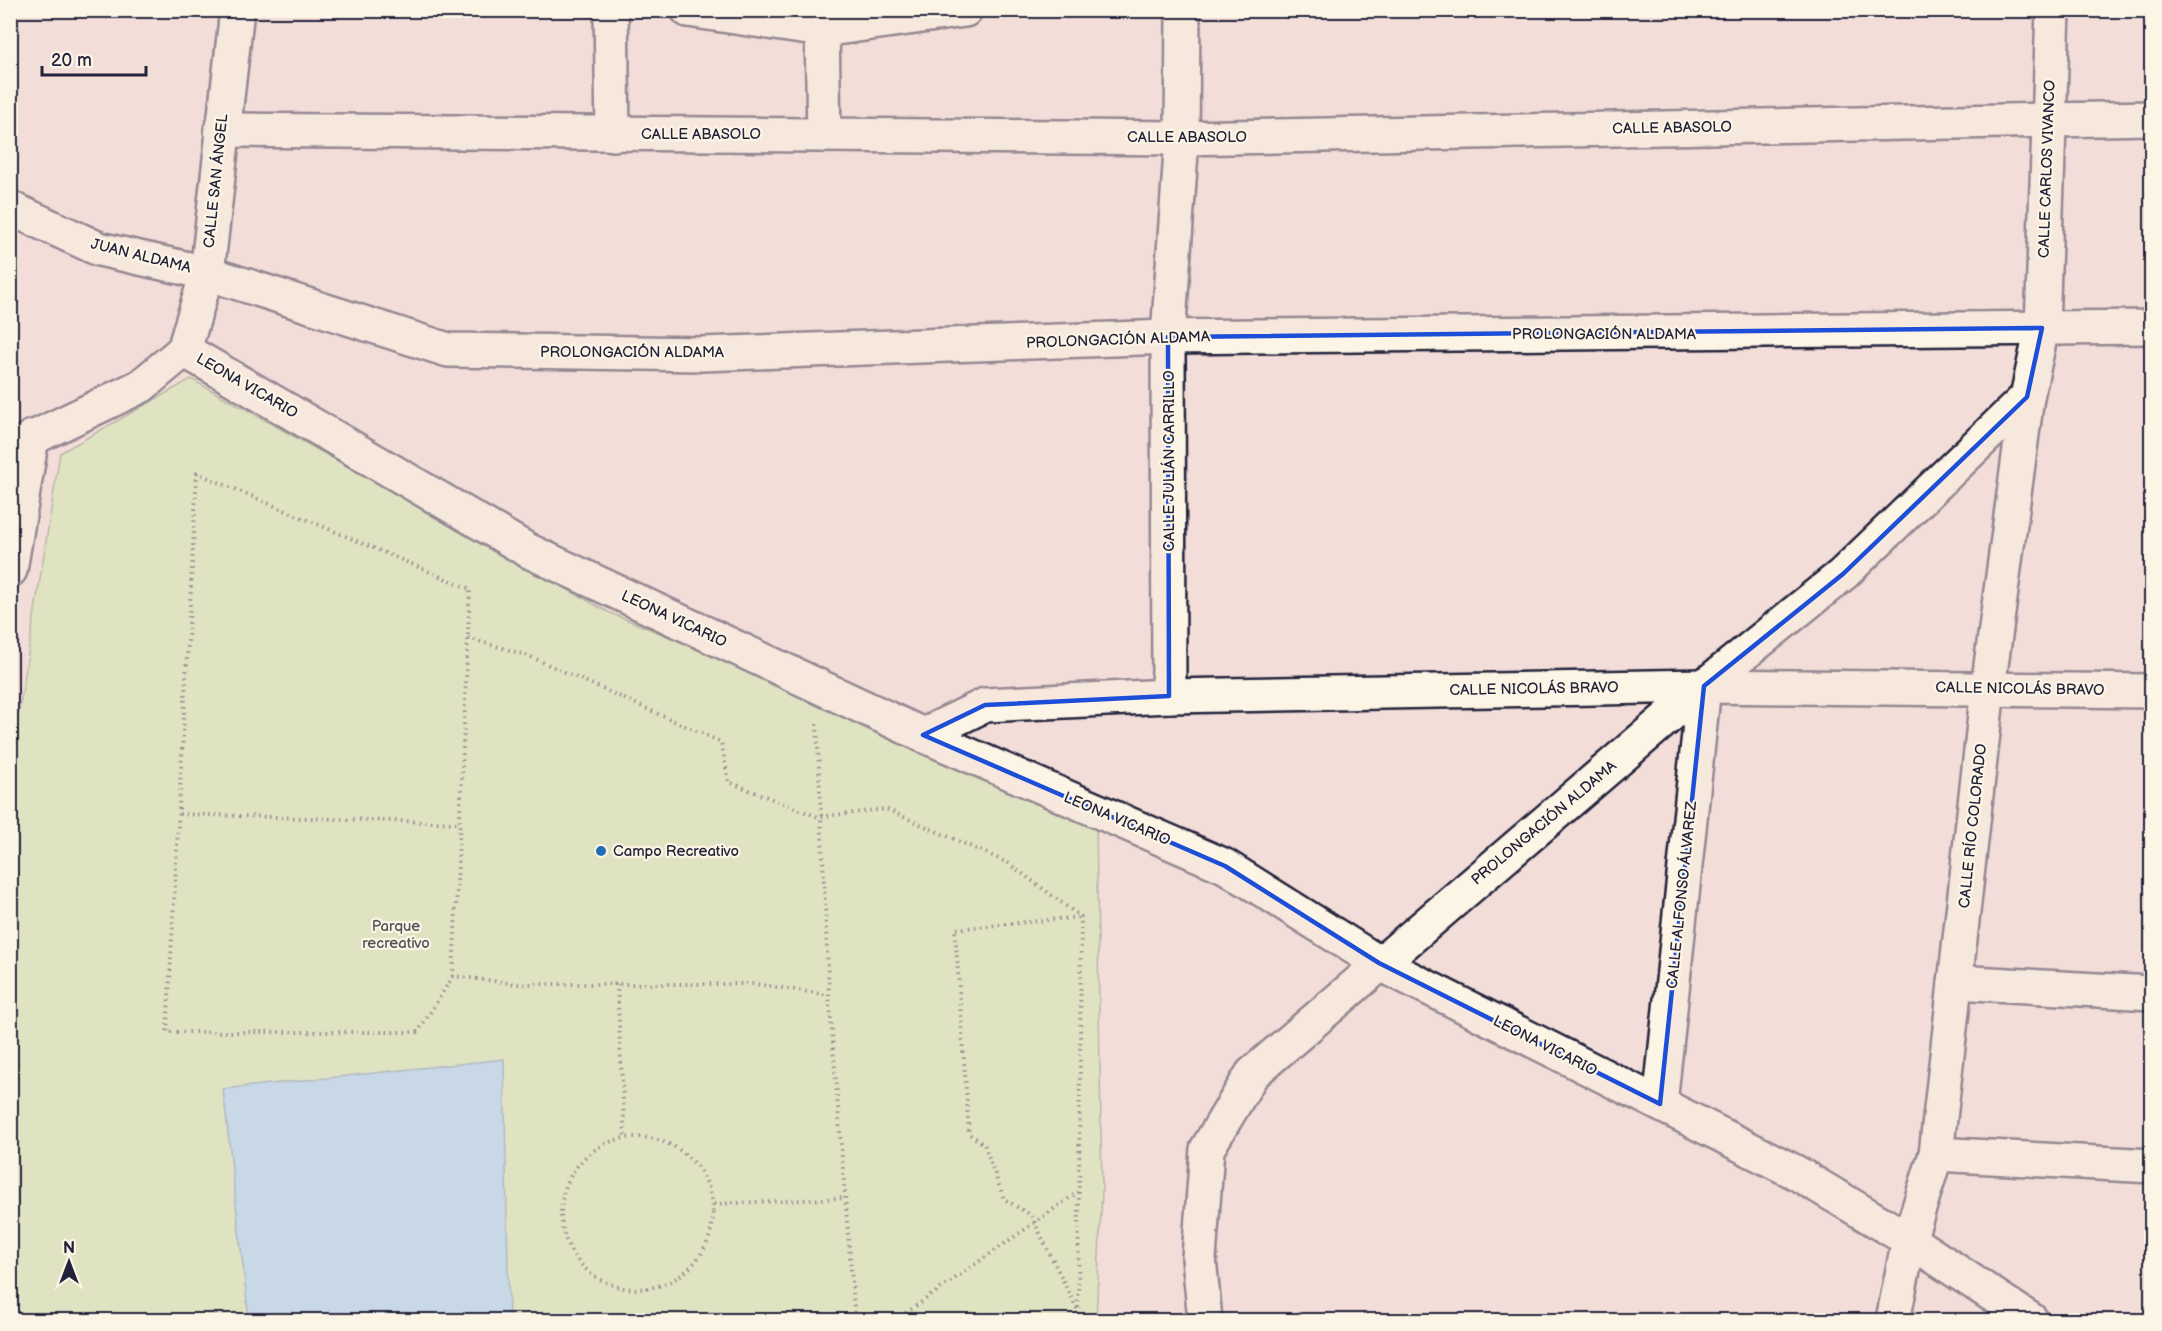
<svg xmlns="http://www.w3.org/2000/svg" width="2162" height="1331" viewBox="0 0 2162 1331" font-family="'Balsamiq Sans',sans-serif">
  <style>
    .green { fill: #c8eca5; stroke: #758770; stroke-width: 1.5 }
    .water { fill: #94d2f5; stroke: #668cab; stroke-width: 1.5 }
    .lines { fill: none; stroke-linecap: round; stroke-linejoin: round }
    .minor-casing { stroke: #22223b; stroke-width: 38 }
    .path { stroke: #22223b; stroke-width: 4; stroke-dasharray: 1.5 4.5; stroke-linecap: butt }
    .minor { stroke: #fcf5e5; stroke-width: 33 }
    .marked { fill: none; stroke: #1d4ed8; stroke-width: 4.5; stroke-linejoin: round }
    .poi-dot { fill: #1f6fb2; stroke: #fcf5e5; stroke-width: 2 }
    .labels { text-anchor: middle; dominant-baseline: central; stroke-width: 4.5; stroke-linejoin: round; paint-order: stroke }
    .street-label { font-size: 15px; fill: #22223b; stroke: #fcf5e5 }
    .poi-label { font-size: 15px; fill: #22223b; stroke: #fcf5e5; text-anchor: start }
    .park-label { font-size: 15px; fill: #4c5456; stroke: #fcf5e5 }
  </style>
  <rect width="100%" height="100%" fill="#f2ddd9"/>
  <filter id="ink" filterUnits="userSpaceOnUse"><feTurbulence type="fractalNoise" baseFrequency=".0167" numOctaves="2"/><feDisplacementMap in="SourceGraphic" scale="12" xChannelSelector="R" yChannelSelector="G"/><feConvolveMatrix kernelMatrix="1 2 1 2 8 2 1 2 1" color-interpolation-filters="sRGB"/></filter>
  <g filter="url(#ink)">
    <path class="green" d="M191,379L608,612L816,697L1096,822L1102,1191L1096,1320H11V762L60,453Z"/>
    <path class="water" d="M504,1059L509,1320H249L223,1089Z"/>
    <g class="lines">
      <defs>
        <g id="minor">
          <path d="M611,10L613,134"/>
          <path d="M688,10L822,30L965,10"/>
          <path d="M822,30L824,135"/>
          <path d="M221,130L1182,138L2152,118"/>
          <path d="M10,208L99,249L207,273L448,350L702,354L1168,337L2152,327"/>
          <path d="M184,350L529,551L923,735L1225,866L1379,963L1795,1172L1909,1240L2031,1320"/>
          <path d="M184,350L207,273L237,10"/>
          <path d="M10,449L141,386L184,350"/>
          <path d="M10,570L32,437"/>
          <path d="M1169,696L1168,337L1182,138L1183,10"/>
          <path d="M923,735L985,705L1169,696L1704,686L2152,691"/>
          <path d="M1955,982L2152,993"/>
          <path d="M1660,1104L1704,686"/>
          <path d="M1936,1154L2152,1166"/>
          <path d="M1205,1320L1199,1258L1207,1149L1252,1074L1704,686L1843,574L2027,397"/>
          <path d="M1893,1320L1909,1240L1936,1154L1988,688L2027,397L2042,328L2053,10"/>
        </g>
      </defs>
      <use href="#minor" class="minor-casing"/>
      <g class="path">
        <path d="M468,638L529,656L721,742L729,782L818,817L886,809L1008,863L1081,917L1078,1320"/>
        <path d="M817,724L829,995L855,1320"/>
        <path d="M179,814L460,823"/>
        <path d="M453,976L418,1032H167L197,473L470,589L453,976L518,984H756L829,995"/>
        <path d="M617,984L625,1139"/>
        <circle cx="637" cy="1213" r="76"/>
        <path d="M714,1204L845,1198"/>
        <path d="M1077,1309L1031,1215L1004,1199L984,1144L969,1134L955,929L1080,917"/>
        <path d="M896,1320L1078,1192"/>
      </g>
      <use href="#minor" class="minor"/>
    </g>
  </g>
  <path d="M0 0H2162V1331H0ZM2042,328L2027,397L1843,574L1704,686L1660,1104L1379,963L1225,866L923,735L985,705L1169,696L1168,337Z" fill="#f2ddd9" fill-opacity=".55" fill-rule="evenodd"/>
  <path class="marked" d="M2042,328L2027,397L1843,574L1704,686L1660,1104L1379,963L1225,866L923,735L985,705L1169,696L1168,337Z"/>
  <circle class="poi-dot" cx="601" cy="851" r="6"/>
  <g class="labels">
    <g class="street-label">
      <text transform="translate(1672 128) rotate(-1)">CALLE ABASOLO</text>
      <text x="701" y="134">CALLE ABASOLO</text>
      <text x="1187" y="137">CALLE ABASOLO</text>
      <text transform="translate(2047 169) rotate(-88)">CALLE CARLOS VIVANCO</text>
      <text transform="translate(216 181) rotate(-84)">CALLE SAN ÁNGEL</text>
      <text transform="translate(141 256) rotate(14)">JUAN ALDAMA</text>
      <text x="1604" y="334">PROLONGACIÓN ALDAMA</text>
      <text transform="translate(1118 340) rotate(-2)">PROLONGACIÓN ALDAMA</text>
      <text x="632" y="352">PROLONGACIÓN ALDAMA</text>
      <text transform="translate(247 386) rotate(30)">LEONA VICARIO</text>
      <text transform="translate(1169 461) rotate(-90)">CALLE JULIÁN CARRILLO</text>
      <text transform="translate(674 619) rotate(25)">LEONA VICARIO</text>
      <text transform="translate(1534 689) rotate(-1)">CALLE NICOLÁS BRAVO</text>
      <text transform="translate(2020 689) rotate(1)">CALLE NICOLÁS BRAVO</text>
      <text transform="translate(1117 819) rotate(23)">LEONA VICARIO</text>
      <text transform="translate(1544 823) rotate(-40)">PROLONGACIÓN ALDAMA</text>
      <text transform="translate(1973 826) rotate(-84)">CALLE RÍO COLORADO</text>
      <text transform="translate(1682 895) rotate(-84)">CALLE ALFONSO ÁLVAREZ</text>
      <text transform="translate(1545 1046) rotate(27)">LEONA VICARIO</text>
    </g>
    <g class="poi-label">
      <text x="613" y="851">Campo Recreativo</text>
    </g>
    <g class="park-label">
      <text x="396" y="926">Parque<tspan x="396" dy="17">recreativo</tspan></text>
    </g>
  </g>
  <rect width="2162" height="1331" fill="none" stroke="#fcf5e5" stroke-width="36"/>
  <rect x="18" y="18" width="2126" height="1295" fill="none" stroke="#22223b" stroke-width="2" filter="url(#ink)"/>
  <g transform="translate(69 1262)" stroke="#fcf5e5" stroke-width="4.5" paint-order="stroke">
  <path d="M0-4.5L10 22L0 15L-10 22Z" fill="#22223b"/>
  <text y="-9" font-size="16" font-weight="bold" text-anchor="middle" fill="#22223b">N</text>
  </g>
  <path d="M42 66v9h104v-9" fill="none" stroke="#22223b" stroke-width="3"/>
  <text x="51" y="66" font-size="18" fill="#22223b" stroke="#fcf5e5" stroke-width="4.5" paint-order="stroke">20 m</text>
</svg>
